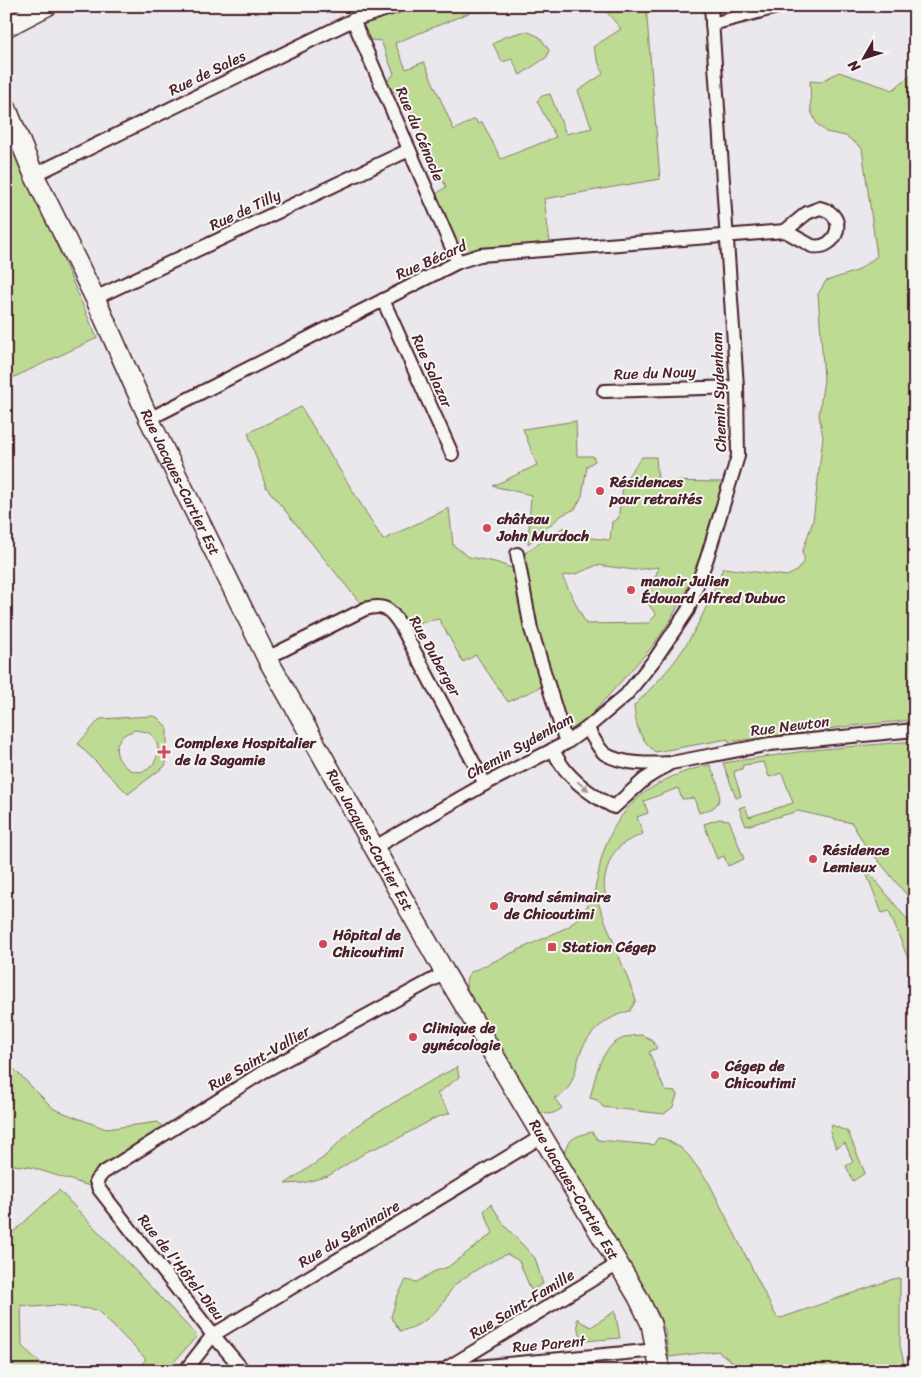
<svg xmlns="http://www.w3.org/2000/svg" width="921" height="1377" viewBox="0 0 921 1377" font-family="Sriracha,sans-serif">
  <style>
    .green { fill: #bedb94; stroke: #847d60; fill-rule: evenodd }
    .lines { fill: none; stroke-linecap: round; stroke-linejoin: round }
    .street-casing { stroke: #4a1f2b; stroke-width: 16 }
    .secondary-casing { stroke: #4a1f2b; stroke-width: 22 }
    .street { stroke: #f6f6f2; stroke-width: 12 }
    .secondary { stroke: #f6f6f2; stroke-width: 19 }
    .oneway { fill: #a99598 }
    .poi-dot { fill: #d1495b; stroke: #f6f6f2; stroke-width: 2 }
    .labels { text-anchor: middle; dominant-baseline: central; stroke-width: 4; stroke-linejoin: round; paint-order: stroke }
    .street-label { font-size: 15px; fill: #4a1f2b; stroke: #f6f6f2 }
    .poi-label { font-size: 15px; font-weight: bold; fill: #4a1f2b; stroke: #f6f6f2; text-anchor: start }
  </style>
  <rect width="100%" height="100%" fill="#eae7ed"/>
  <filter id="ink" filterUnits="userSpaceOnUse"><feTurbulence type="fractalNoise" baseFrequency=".02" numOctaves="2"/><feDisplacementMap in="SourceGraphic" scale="10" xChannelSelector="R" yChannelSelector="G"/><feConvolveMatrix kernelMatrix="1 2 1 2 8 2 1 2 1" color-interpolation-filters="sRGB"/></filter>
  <g filter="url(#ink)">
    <g class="green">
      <path d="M397,6H529L479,12H471L395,43L406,69L424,62L454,130L475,119L478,124L482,122L501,159L556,137L537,101L542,96L550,94L566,134L592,128L578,91L603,74L593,47L621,29L602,6H646L660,179L544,199L551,250L458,262L430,198L446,187C431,154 420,117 395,91L385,95L382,87L394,74L381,41L361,39L353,20Z"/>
      <path d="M526,31L540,37L549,50L547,57L520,75L512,59L502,62L493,44L504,37Z"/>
      <path d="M915,71V720L850,726L729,742L728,739L655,752C639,737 636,727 634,706C651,688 669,671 682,651C700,625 711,596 723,568L787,576L797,571L805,559L802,553L813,521L823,437L819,415L824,379L818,294L826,281L857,271L877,256L862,148L846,136L826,132L817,124L811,111L810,81L820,82L839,72L893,90Z"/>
      <path d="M6,128L97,338L6,381Z"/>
      <path d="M301,407L383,540L449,508L453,545L469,557L495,562L520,571L526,552L564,527L573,536L610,540L612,522L618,519L624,481L642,457H656L658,481L723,482L694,575L670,621L651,648L566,743L547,684L508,702L476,655L463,662L439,619L401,626L394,616L365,609L266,487L248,433ZM597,565L634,570L659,567L646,600L656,615L648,623L586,624L562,576L576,574Z"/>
      <path d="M576,421L577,456H593L595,461L587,466L582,496L575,509L562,515L528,544L531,495L493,486L537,465L523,429Z"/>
      <path d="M152,716L157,717L167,727V760L165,766L128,794L78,744L100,719ZM135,730C138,731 143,731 147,732C156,736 161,750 156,759C142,791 99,755 124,735C127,733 132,731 135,730Z"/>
      <path d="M915,741V905L863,842L852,823L798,811L746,826L739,808L745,806L749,817L793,803L782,773L769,777L764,762L743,765L742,769L735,771L734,774L741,796L736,798L723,763L812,750Z"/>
      <path d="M710,765C714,776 727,797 714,807C710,810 704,811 699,813L694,798L682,799L678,788L644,801L648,813L637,817L643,834C623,842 613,848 607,869C604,881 603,885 606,897L597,900L636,1000L630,1011C610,1015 590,1031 582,1049C575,1065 574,1094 554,1098L562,1108C554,1114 547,1116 538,1111L502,1053L468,991C465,984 465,978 471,972L568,927C576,920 585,912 590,901C598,886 598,869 603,853C620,801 658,776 710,765Z"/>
      <path d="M719,819L729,820L744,859L728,866L724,856L717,859L704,824Z"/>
      <path d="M863,865L910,923L915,935V976L889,911L882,913Z"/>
      <path d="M641,1035L651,1039L657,1048L649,1052L665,1091L676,1092L677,1095L673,1107L664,1114L603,1107L597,1100L590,1098C598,1067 602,1036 641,1035Z"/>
      <path d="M6,1061L54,1109L106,1129L158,1122L168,1132L103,1173L99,1189L30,1167L6,1164Z"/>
      <path d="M457,1067L459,1077L437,1094L450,1113L435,1118L395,1140L368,1151L328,1176L303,1183L285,1184L323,1158L356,1126L423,1085Z"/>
      <path d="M832,1125L848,1132L865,1173L853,1181L846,1166L853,1162L845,1143L836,1148L830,1132Z"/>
      <path d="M592,1132L598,1140L653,1145L658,1138L665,1139L681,1148L689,1156L709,1183L776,1316L781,1318L893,1279L900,1278V1346L906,1371H744L718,1351L669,1357L665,1331L658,1313L564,1156C565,1139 578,1135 592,1132Z"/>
      <path d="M59,1190L197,1336L166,1371H136L146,1359L97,1310L56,1305L34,1307L21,1305L22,1346L49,1371H6V1239Z"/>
      <path d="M491,1204L505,1226L535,1258L543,1284L531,1290L519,1261L507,1254C489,1262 471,1272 456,1284C450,1289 447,1298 442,1304C430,1318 419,1327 400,1331L391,1317L397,1297L406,1280L417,1282L433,1272L448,1267L493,1233L484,1211Z"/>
      <path d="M615,1311L620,1338L584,1341L578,1330L577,1318L581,1322L591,1327Z"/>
    </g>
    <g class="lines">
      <defs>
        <g id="street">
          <path d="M353,20L458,262"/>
          <path d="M712,24L781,6"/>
          <path d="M34,175L353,20L397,6"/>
          <path d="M820,208C850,215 837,251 812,246L785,231L807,213Z"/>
          <path d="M95,298L409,150"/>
          <path d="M383,300L452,454"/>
          <path d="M604,391L737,387"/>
          <path d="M149,419L458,262L480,255L785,231"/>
          <path d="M517,554L531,629L566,743"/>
          <path d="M267,658L365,609C385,603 391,610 401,626L485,784"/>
          <path d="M587,728C592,735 598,749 605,754C623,765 651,764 671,763L770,744L915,730"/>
          <path d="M553,749C563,775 590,795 614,807L645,779L669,764"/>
          <path d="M375,847L485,784L566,743L587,728L626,695L655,659L688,610L707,558L738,456L737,387L711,6"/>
          <path d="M447,1368L618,1264"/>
          <path d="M444,1370L657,1350"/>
          <path d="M185,1371L213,1335L541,1137"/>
          <path d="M244,1371L213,1335L99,1189L96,1181L103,1173L263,1072L445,973"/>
        </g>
        <g id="secondary">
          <path d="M6,27L47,6"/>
          <path id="s1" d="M6,107L34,175L95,298L149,419L267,658L445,973L638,1297L651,1324L660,1371"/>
        </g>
      </defs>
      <use href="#street" class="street-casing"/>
      <use href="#secondary" class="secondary-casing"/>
      <use href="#street" class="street"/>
      <use href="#secondary" class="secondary"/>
    </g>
    <defs><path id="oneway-solid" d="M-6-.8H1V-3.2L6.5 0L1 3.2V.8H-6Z" transform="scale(1.25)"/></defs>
    <use class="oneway" href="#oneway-solid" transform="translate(583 786) rotate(38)"/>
  </g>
  <g class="poi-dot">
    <circle cx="600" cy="491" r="5"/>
    <circle cx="487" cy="528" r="5"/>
    <circle cx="631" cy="590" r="5"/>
    <path d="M161.5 744.5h5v5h5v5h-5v5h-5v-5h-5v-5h5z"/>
    <circle cx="813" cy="859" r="5"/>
    <circle cx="494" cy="906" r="5"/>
    <circle cx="323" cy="944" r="5"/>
    <rect x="547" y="942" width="10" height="10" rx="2.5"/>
    <circle cx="413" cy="1037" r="5"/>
    <circle cx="715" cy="1075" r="5"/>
  </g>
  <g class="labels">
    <g class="street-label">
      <text transform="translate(207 73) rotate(-26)">Rue de Sales</text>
      <text transform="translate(420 134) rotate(67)">Rue du Cénacle</text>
      <text transform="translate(245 210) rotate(-25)">Rue de Tilly</text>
      <text transform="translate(431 260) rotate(-24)">Rue Bécard</text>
      <text transform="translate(432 371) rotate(66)">Rue Salazar</text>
      <text transform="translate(655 373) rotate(-2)">Rue du Nouy</text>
      <text transform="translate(719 392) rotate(-92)">Chemin Sydenham</text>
      <text stroke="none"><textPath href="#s1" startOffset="414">Rue Jacques-Cartier Est</textPath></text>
      <text transform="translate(435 656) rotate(61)">Rue Duberger</text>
      <text transform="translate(790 726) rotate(-7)">Rue Newton</text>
      <text transform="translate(520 746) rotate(-29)">Chemin Sydenham</text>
      <text stroke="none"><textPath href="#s1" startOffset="819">Rue Jacques-Cartier Est</textPath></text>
      <text transform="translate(259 1058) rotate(-30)">Rue Saint-Vallier</text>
      <text stroke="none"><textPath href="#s1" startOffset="1224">Rue Jacques-Cartier Est</textPath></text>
      <text transform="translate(349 1234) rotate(-31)">Rue du Séminaire</text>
      <text transform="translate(181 1267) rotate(52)">Rue de l'Hôtel-Dieu</text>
      <text transform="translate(522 1304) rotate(-31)">Rue Saint-Famille</text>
      <text transform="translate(549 1344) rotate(-5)">Rue Parent</text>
    </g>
    <g class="poi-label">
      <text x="610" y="482">Résidences<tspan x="610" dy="17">pour retraités</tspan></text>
      <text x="497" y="519">château<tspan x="497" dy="17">John Murdoch</tspan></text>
      <text x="641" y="581">manoir Julien<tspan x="641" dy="17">Édouard Alfred Dubuc</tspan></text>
      <text x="175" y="743">Complexe Hospitalier<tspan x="175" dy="17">de la Sagamie</tspan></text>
      <text x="823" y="850">Résidence<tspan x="823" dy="17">Lemieux</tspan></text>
      <text x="504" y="897">Grand séminaire<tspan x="504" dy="17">de Chicoutimi</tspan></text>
      <text x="333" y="935">Hôpital de<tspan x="333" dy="17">Chicoutimi</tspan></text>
      <text x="562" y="947">Station Cégep</text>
      <text x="423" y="1028">Clinique de<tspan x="423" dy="17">gynécologie</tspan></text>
      <text x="725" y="1066">Cégep de<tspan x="725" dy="17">Chicoutimi</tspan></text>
    </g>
  </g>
  <rect width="921" height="1377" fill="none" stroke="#f6f6f2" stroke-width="25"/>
  <rect x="12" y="12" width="896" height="1352" fill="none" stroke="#4a1f2b" stroke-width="2" filter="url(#ink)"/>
  <g transform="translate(864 58) rotate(231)" stroke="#f6f6f2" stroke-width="4" paint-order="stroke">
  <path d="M0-4L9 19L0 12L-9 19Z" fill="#4a1f2b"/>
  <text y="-8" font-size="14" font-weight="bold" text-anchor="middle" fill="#4a1f2b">N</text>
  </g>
</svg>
